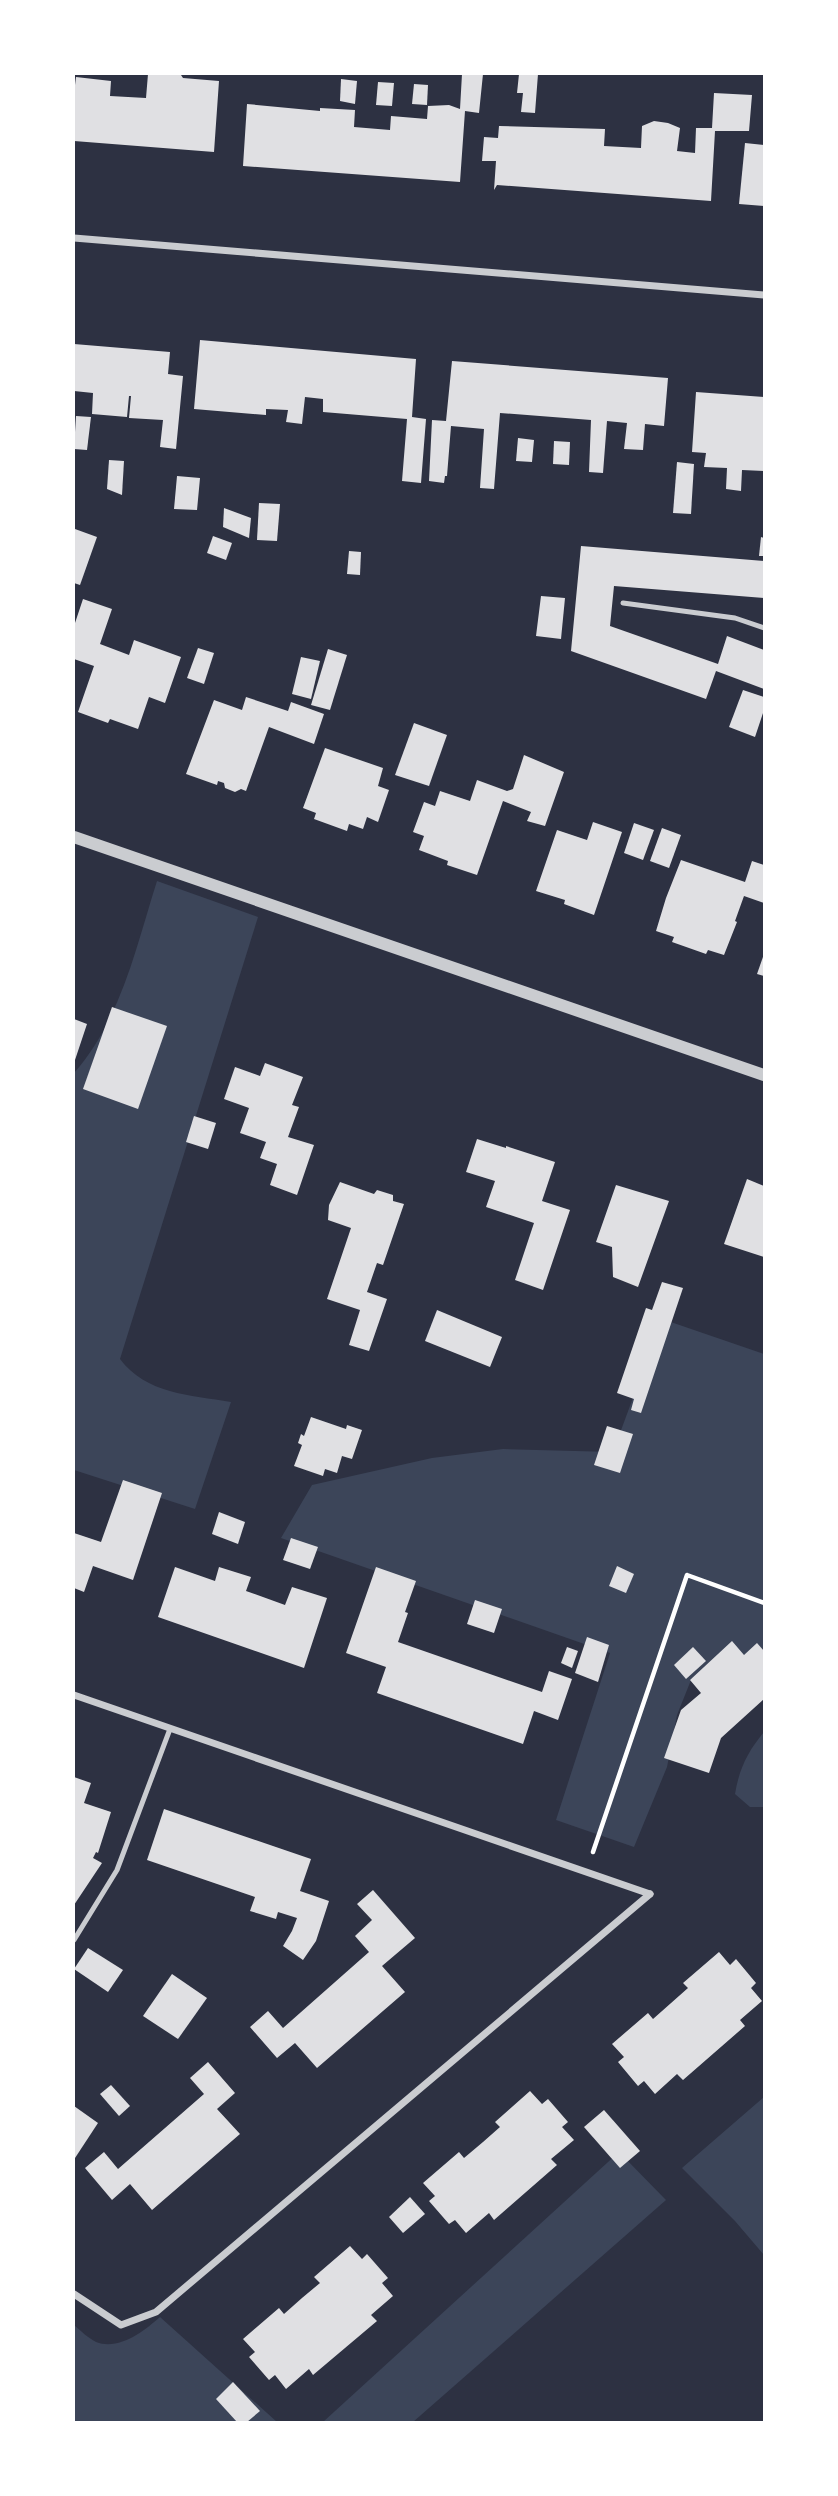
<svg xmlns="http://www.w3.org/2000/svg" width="838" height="2496" viewBox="0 0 838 2496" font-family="Cabin,sans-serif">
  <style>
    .green { fill: #3c4559 }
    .building { fill: #e0e0e3 }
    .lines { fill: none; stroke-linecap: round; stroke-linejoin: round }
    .path { stroke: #fff; stroke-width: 4.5 }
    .service { stroke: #caccd0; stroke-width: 5 }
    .minor { stroke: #caccd0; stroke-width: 7 }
    .tertiary { stroke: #caccd0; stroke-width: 12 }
  </style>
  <rect width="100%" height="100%" fill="#2d3142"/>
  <g class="green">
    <path d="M157,881L258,917L120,1359C146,1394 190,1395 231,1402L195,1509L74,1470V1073C121,1020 136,947 157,881Z"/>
    <path d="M662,1319L764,1354V1686L756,1673L691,1680L677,1715L667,1767L634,1847L556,1820L610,1653L281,1538L312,1485L432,1458L503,1449L613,1452Z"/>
    <path d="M764,1732V1807H750L735,1794C739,1769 748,1751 764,1732Z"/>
    <path d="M764,2097V2255L735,2221L682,2168Z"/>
    <path d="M619,2152L666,2200L413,2422H323Z"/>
    <path d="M160,2317L277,2422H74V2325C80,2330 88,2338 96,2342C119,2351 144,2331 160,2317Z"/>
  </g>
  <g class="building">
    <path d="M148,74L181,75L183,78L219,81L214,152L74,141V93L76,77L111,81L110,96L146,98Z"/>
    <path d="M462,74H483L479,113L465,111L460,182L243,166L247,104L320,111V108L355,110L354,127L390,130L391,116L427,119L428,106L449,105L460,109Z"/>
    <path d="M519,74H538L535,113L521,112L523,93H517Z"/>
    <path d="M341,79L357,81L355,104L340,101Z"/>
    <path d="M378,82L394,83L392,106L376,105Z"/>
    <path d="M414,84L428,85L427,105L412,104Z"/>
    <path d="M714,93L752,95L749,131H715L711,201L497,185L494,190L496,161H482L484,137L498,138L499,126L605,129L604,146L641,148L642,126L654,121L668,123L680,128L677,151L695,153L696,128H712Z"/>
    <path d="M745,143L764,145V206L739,204Z"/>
    <path d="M200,340L416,359L412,417L426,419L421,483L402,481L407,419L323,412V399L305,397L302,424L286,422L288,410L266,409V415L194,409Z"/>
    <path d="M74,344L170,352L168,374L183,376L176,449L160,447L163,420L129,418L131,396H129L127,417L92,414L93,393L74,391Z"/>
    <path d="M452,361L668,378L664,426L645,424L643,450L624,449L627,423L607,421L603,473L589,472L591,420L500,413L494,489L480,488L484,429L451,426L447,476H445L444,483L429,481L432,420L446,421Z"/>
    <path d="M696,392L764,397V471L742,470L741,491L726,489L727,468L704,467L706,453L692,452Z"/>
    <path d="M76,416L91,417L87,450L74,449Z"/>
    <path d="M518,438L534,440L532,462L516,461Z"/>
    <path d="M554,441L570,442L569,465L553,464Z"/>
    <path d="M109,460L124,461L122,495L107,489Z"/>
    <path d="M677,462L694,464L691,514L673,513Z"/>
    <path d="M177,476L200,478L197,510L174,509Z"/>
    <path d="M259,503L280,504L277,541L257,540Z"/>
    <path d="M224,508L251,518L249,538L223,527Z"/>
    <path d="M75,529L97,537L80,585L74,583Z"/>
    <path d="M213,536L232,543L226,560L207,553Z"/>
    <path d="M761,537L764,538V556H759Z"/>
    <path d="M581,546L764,561V598L614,586L610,626L718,664L727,636L764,650V689L716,671L706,699L571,651Z"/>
    <path d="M349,551L361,552L360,575L347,574Z"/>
    <path d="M541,596L565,598L561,639L536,636Z"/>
    <path d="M83,599L112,609L100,644L129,655L134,640L181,657L165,703L149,697L138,729L110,719L108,723L78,712L94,666L74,659V626Z"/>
    <path d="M198,648L214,653L204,684L187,678Z"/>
    <path d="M328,649L347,655L330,710L311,705Z"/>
    <path d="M301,657L320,661L311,699L292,694Z"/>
    <path d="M743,690L764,697V710L755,737L729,727Z"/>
    <path d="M246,697L288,711L291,702L324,714L314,744L269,727L246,791L241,789L235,792L225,788L224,783L218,781L217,785L186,774L214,700L242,710Z"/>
    <path d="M414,723L447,735L429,786L395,775Z"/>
    <path d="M325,748L383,768L378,786L389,790L378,822L367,817L363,829L349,824L347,831L314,819L316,813L303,808Z"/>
    <path d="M524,755L564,772L545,826L527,821L531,812L503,801L477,875L447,865L448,861L419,850L424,836L413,832L424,802L435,806L440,791L470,801L477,780L507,791L513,789Z"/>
    <path d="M593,822L622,832L594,915L564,904L565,900L536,891L557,830L587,840Z"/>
    <path d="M634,823L654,830L643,860L624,853Z"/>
    <path d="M662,828L681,835L669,868L650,861Z"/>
    <path d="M681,860L745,882L752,861L764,865V903L744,896L735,921L737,922L724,955L708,950L706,954L672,942L674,937L656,931L666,898Z"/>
    <path d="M764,954V976L757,974Z"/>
    <path d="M112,1007L167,1026L138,1109L83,1089Z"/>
    <path d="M74,1019L87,1024L74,1063Z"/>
    <path d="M265,1063L303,1077L292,1105L299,1107L288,1137L314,1145L297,1195L270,1185L277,1164L260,1158L266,1142L240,1133L249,1108L224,1099L235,1067L260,1076Z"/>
    <path d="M194,1116L216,1123L208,1149L186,1142Z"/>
    <path d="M477,1139L506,1148V1146L555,1162L542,1201L570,1210L543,1290L515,1280L534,1223L486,1207L495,1181L466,1172Z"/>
    <path d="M747,1179L764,1186V1257L724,1244Z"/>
    <path d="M340,1182L374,1194L377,1190L393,1195V1201L404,1204L383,1265L377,1263L367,1292L387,1299L369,1351L349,1345L360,1310L327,1299L351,1228L328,1220L329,1205Z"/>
    <path d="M616,1185L669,1201L638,1287L613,1277L612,1247L596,1242Z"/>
    <path d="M662,1282L683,1288L641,1413L631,1410L634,1399L617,1393L646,1308L652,1310Z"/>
    <path d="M437,1310L502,1337L490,1367L425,1341Z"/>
    <path d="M311,1417L346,1429L347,1425L362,1430L352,1459L342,1456L337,1473L325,1469L323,1476L294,1466L302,1445L298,1443L301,1434L304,1436Z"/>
    <path d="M607,1426L633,1434L620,1473L594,1465Z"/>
    <path d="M123,1480L162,1493L133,1580L93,1566L84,1592L74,1588V1533L101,1542Z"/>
    <path d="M219,1512L245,1522L238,1544L212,1534Z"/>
    <path d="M291,1538L318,1547L310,1569L283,1560Z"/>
    <path d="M617,1566L634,1574L626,1593L609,1586Z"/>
    <path d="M175,1567L215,1581L219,1567L251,1577L246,1591L285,1605L292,1587L327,1598L304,1668L158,1617Z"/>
    <path d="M376,1567L416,1581L405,1612L408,1613L398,1642L542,1692L549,1671L572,1679L558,1720L534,1711L523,1744L377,1693L386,1667L346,1653Z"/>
    <path d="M475,1600L502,1609L494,1633L467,1624Z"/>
    <path d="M587,1637L609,1645L598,1682L575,1673Z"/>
    <path d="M732,1641L744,1655L757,1643L764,1651V1699L721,1738L709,1773L664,1758L681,1710L701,1693L690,1680Z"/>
    <path d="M567,1647L578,1651L572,1668L561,1663Z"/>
    <path d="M693,1647L706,1661L686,1679L674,1665Z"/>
    <path d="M74,1777L91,1783L84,1803L111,1812L98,1853L96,1852L93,1858L102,1863L74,1905Z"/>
    <path d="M164,1809L311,1859L300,1891L329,1901L316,1941L303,1960L283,1946L292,1931L297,1918L278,1912L276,1919L250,1911L255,1897L147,1860Z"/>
    <path d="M373,1890L415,1938L382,1966L405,1992L317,2068L295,2043L277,2058L250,2027L268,2011L283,2028L369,1952L355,1936L372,1920L357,1904Z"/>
    <path d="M88,1948L123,1970L108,1992L74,1969Z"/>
    <path d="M719,1952L730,1965L736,1959L756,1983L751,1988L762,2001L740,2020L745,2026L683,2080L677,2074L655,2094L644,2081L638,2086L618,2062L624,2057L612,2044L648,2013L653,2019L688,1988L683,1983Z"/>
    <path d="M172,1974L207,1998L178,2039L143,2016Z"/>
    <path d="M208,2062L235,2093L217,2109L240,2134L152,2210L130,2184L112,2200L85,2168L104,2152L118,2169L204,2094L190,2078Z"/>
    <path d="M111,2085L130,2106L119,2116L100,2094Z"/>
    <path d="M530,2091L542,2104L548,2099L568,2122L562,2127L574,2140L551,2159L557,2165L494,2220L489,2213L466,2233L455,2220L449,2224L429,2201L435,2196L423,2183L459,2152L464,2158L483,2142L500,2127L495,2122Z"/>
    <path d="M74,2106L98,2123L75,2158L74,2157Z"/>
    <path d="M604,2110L640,2151L620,2168L584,2127Z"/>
    <path d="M410,2197L425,2214L403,2233L389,2217Z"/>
    <path d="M350,2246L362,2259L367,2254L388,2278L382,2283L393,2296L371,2315L377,2321L313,2375L309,2369L286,2389L275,2375L269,2380L249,2357L255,2352L243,2339L279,2308L284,2314L302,2298L320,2283L314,2277Z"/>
    <path d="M233,2382L260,2411L247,2422H237L216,2399Z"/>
  </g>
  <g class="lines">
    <path class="path" d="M593,1852L687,1575L764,1603"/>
    <g class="service">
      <path d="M623,603L735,618L764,628"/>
      <path d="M74,1940L117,1870L170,1729"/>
    </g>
    <g class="minor">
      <path d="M74,238L764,295"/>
      <path d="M74,1695L650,1894"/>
      <path d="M74,2294L121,2325L156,2312L650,1894"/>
    </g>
    <path class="tertiary" d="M74,837L764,1075"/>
  </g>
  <rect width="838" height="2496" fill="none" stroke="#ffffff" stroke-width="150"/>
</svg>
